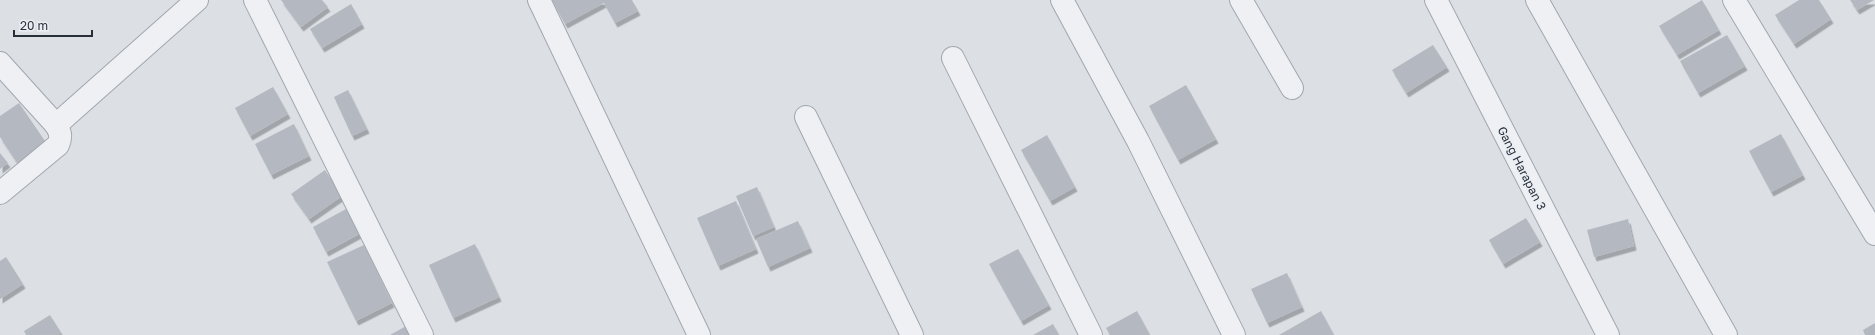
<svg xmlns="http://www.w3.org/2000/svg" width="1875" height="335" viewBox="0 0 1875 335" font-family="'Golos Text',sans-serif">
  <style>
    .building { fill: #b4b9c1; filter: url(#shadow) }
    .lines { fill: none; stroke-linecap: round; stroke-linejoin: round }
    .street-casing { stroke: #a2a7ae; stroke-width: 24 }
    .street { stroke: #eef0f4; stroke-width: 22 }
    .labels { text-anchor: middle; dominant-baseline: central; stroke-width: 4; stroke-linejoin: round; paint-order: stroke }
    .street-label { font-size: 12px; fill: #272e3a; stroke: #ebeff3 }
  </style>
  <defs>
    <filter id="shadow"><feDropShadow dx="2.5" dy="4.5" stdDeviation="0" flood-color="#0004"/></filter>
  </defs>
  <rect width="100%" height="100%" fill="#dce0e5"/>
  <g class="building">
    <path d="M281,0H322L328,7L301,27Z"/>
    <path d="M552,0H632L638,11L615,23L604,3L565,24Z"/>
    <path d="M1702,0L1719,30L1677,55L1659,26Z"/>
    <path d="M1799,0H1819L1831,19L1794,44L1775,15Z"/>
    <path d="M1850,0H1874L1857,10Z"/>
    <path d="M351,4L362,24L322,48L310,29Z"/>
    <path d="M1727,35L1745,66L1698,93L1680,61Z"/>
    <path d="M1433,45L1447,67L1406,93L1392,70Z"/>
    <path d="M1186,85L1216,139L1178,160L1149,106Z"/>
    <path d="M273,87L288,114L250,136L235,108Z"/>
    <path d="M348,90L367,129L352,136L334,97Z"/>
    <path d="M19,103L49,147L20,167L0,137V116Z"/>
    <path d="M294,124L309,156L271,175L255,144Z"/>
    <path d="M1781,134L1803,175L1771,192L1749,151Z"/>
    <path d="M1047,135L1075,187L1050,201L1021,150Z"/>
    <path d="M0,153L8,163L0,169Z"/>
    <path d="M325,170L342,196L309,219L291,194Z"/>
    <path d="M757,187L774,227L753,236L736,196Z"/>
    <path d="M736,201L756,249L718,266L697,218Z"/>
    <path d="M346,209L359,234L326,252L313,227Z"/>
    <path d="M1526,218L1540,242L1503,264L1489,240Z"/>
    <path d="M1628,219L1634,246L1594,257L1587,230Z"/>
    <path d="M798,221L810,248L768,267L756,239Z"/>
    <path d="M475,244L499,297L453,318L429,265Z"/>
    <path d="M364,245L392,303L356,321L327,262Z"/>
    <path d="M1018,249L1049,305L1021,321L989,264Z"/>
    <path d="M6,257L23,284L0,299V261Z"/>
    <path d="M1287,273L1302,307L1267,323L1251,289Z"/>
    <path d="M1137,311L1150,335H1110L1106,328Z"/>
    <path d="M1321,311L1334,335H1279Z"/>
    <path d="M50,315L62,334L26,335L24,331Z"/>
    <path d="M1875,323V335H1865L1863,330Z"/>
    <path d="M1053,324L1059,335H1033Z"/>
    <path d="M406,326L411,335H390Z"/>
  </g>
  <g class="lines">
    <defs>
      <g id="street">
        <path d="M255,0L422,335"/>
        <path d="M539,0L699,335"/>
        <path d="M1062,0L1138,141L1234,335"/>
        <path d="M1241,0L1292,88"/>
        <path d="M1436,0L1608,335"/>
        <path d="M1537,0L1726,335"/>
        <path d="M1734,0L1875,234"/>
        <path d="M953,58L1091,335"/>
        <path d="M0,63L56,125L197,0"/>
        <path d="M806,117L912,335"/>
        <path d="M0,193L58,145C62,136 60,132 56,125"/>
      </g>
    </defs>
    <use href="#street" class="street-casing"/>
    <use href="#street" class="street"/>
  </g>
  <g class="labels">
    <g class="street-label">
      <text transform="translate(1522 168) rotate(63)">Gang Harapan 3</text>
    </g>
  </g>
  <path d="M14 30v6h78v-6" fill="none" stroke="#272e3a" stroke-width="2"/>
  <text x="20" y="30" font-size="12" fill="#272e3a" stroke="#ebeff3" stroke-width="3" paint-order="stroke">20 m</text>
</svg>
